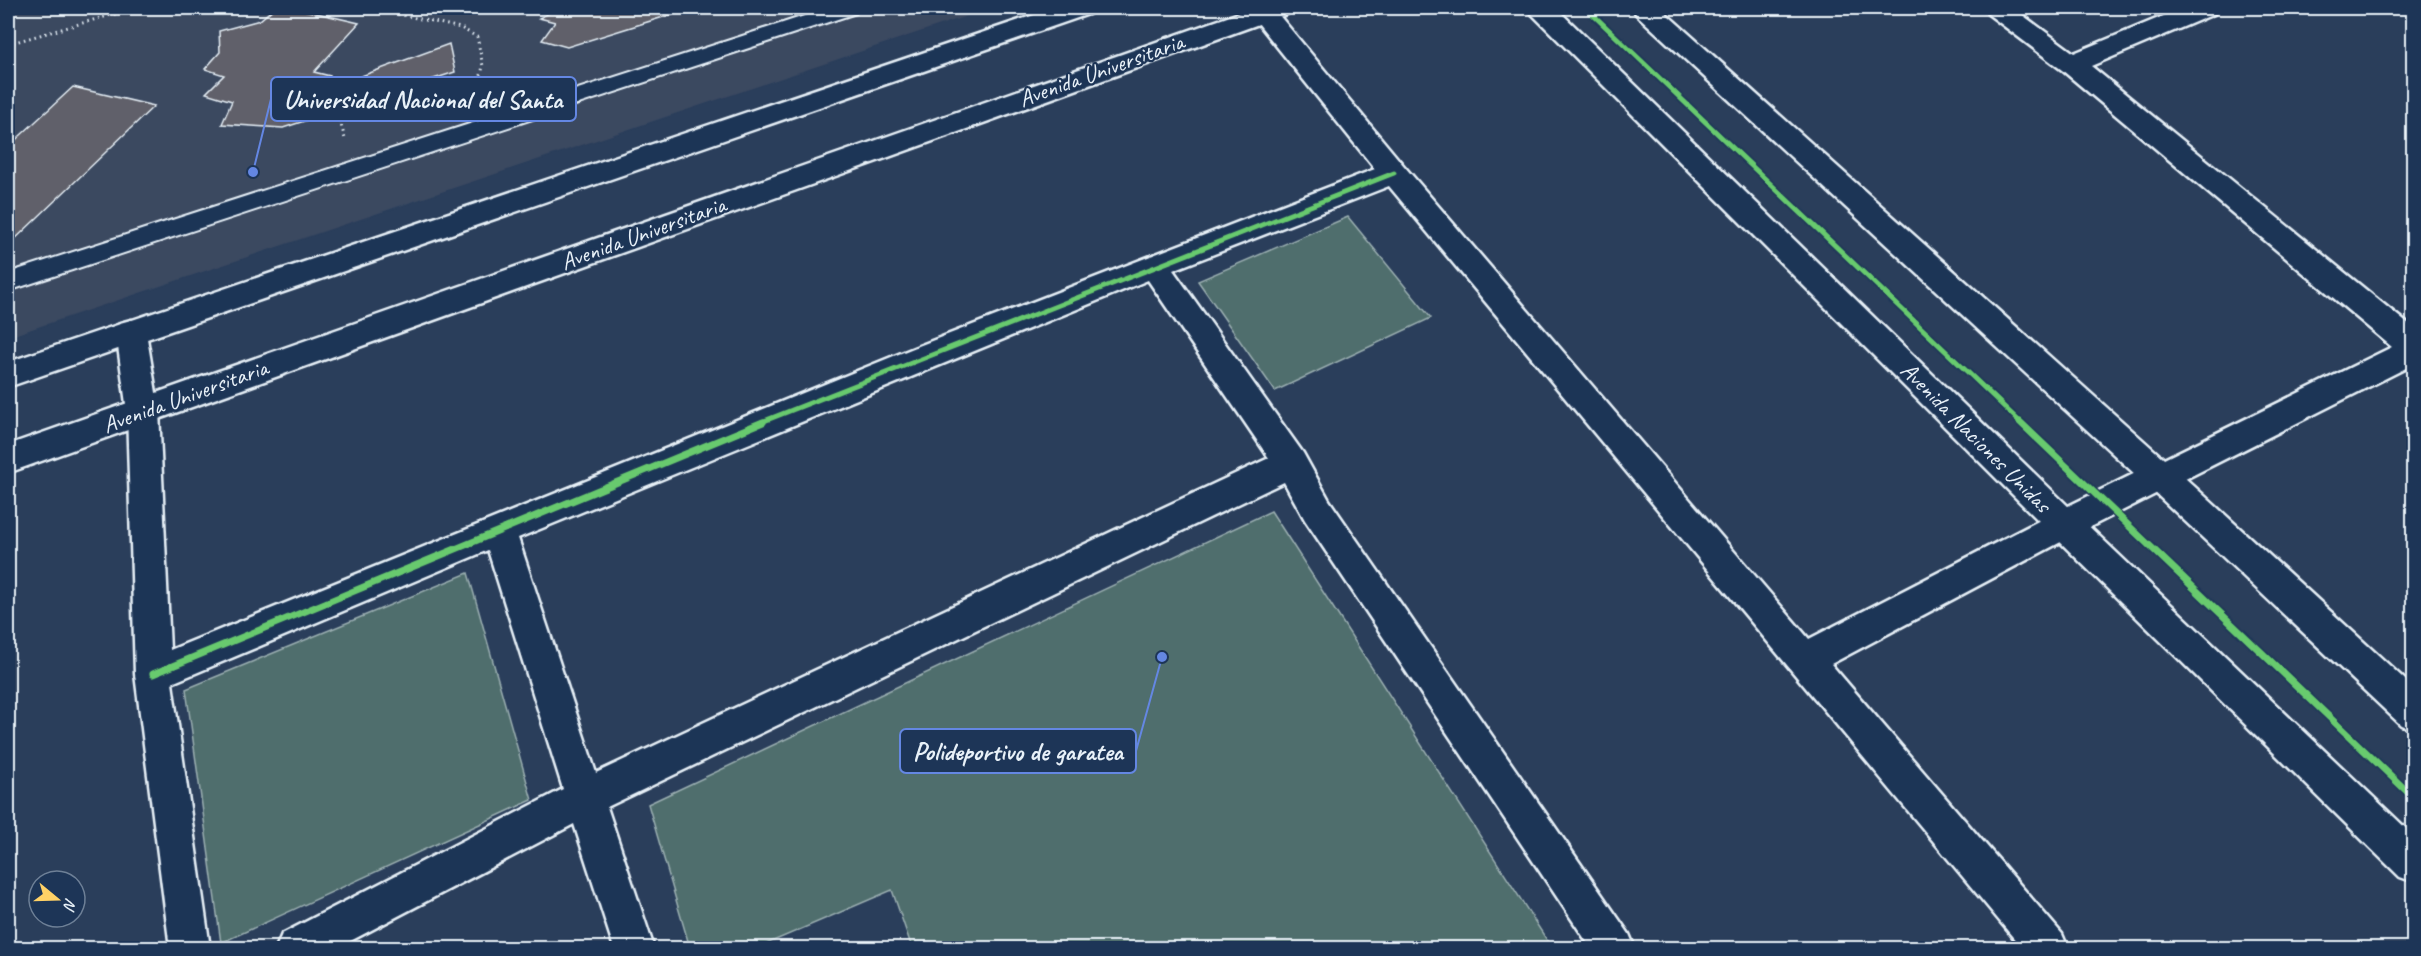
<svg xmlns="http://www.w3.org/2000/svg" width="2421" height="956" viewBox="0 0 2421 956" font-family="Caveat,sans-serif">
  <style>
    .built { fill: #3a4860 }
    .green { fill: #506e6d; stroke: #9cb0b2; stroke-width: 1.5 }
    .building { fill: #60616a; stroke: #e8f1f8; stroke-width: 1.5 }
    .lines { fill: none; stroke-linecap: round; stroke-linejoin: round }
    .lane-casing { stroke: #e8f1f8; stroke-width: 4 }
    .street-casing { stroke: #e8f1f8; stroke-width: 5 }
    .secondary-casing { stroke: #e8f1f8; stroke-width: 5 }
    .path { stroke: #e8f1f8; stroke-width: 3; stroke-dasharray: 1.5 4; stroke-linecap: butt }
    .lane { fill: #1d3557; fill-rule: evenodd }
    .street { fill: #1d3557; fill-rule: evenodd }
    .secondary { fill: #1d3557; fill-rule: evenodd }
    .cycleway-far1-casing { stroke: #1d3557; stroke-width: 8 }
    .cycleway-casing { stroke: #1d3557; stroke-width: 10 }
    .cycleway-far1 { stroke: #67ca6e; stroke-width: 5 }
    .cycleway { stroke: #67ca6e; stroke-width: 7 }
    .labels { text-anchor: middle; dominant-baseline: central; stroke-width: 4.5; stroke-linejoin: round; paint-order: stroke }
    .street-label { font-size: 24px; fill: #e8f1f8; stroke: #1d3557 }
    .leader { fill: none; stroke: #6487e3; stroke-width: 2 }
    .callout-dot { fill: #6487e3; stroke: #1d3557; stroke-width: 2 }
    .callout { fill: #1d3557; stroke: #6487e3; stroke-width: 2 }
    .callout-label { font-size: 26px; text-anchor: middle; font-weight: bold; fill: #e8f1f8 }
  </style>
  <rect width="100%" height="100%" fill="#2a3e5b"/>
  <filter id="ink" filterUnits="userSpaceOnUse"><feTurbulence type="fractalNoise" baseFrequency=".0167" numOctaves="2"/><feDisplacementMap in="SourceGraphic" scale="12" xChannelSelector="R" yChannelSelector="G"/><feConvolveMatrix kernelMatrix="1 2 1 2 8 2 1 2 1" color-interpolation-filters="sRGB"/></filter>
  <g filter="url(#ink)">
    <path class="built" d="M8,8H991L8,337Z"/>
    <g class="green">
      <path d="M1348,217L1431,318L1275,391L1198,281Z"/>
      <path d="M1271,511L1552,948H912L892,890L757,948H690L648,804Z"/>
      <path d="M468,573L532,800L221,943L186,689Z"/>
    </g>
    <g class="building">
      <path d="M274,8H295L359,23L314,72L330,76L334,86L449,44L455,72L283,128L222,124L232,101L206,93L224,75L205,69L220,52L219,31L260,20Z"/>
      <path d="M559,8H678L673,14L567,47L542,40L555,22L539,18Z"/>
      <path d="M73,87L154,106L12,242L8,241V147Z"/>
    </g>
    <g class="lines">
      <defs>
        <path id="lane" d="M829,8H859L856,13L8,291V273Z"/>
        <path id="street" d="M1246,8H1273L1404,166L1809,639L2052,514L2392,347L2062,70L1988,14L1984,8H2013L2074,53L2183,8H2217L2214,14L2091,66L2414,329V364L2076,534L1831,664L2062,934L2068,948H2022L1389,186L1173,270L1303,453L1329,500L1629,934L1635,948H1591L1305,520L1284,482L607,807L654,948H614L574,824L337,948H276L282,934L563,789L488,550L474,556L172,683L210,948H170L135,674L127,411L116,332L120,323L131,320L142,323L146,332L159,411L170,650L916,347L1375,169ZM1148,280L1269,458L596,773L518,538Z"/>
        <g id="secondary">
          <path d="M1055,8H1093L1089,14L8,387V362Z"/>
          <path d="M1253,8H1291L1287,14L8,473V445Z"/>
          <path d="M1529,8H1556L2076,514L2414,836V882L2400,877L2052,534L1532,14Z"/>
          <path d="M1633,8H1660L2173,467L2414,688V730L2401,725L2149,487L1636,14Z"/>
        </g>
      </defs>
      <use href="#lane" class="lane-casing"/>
      <use href="#street" class="street-casing"/>
      <use href="#secondary" class="secondary-casing"/>
      <g class="path">
        <path d="M371,8L461,28L477,37L483,66L477,94"/>
        <path d="M8,44L136,8"/>
        <path d="M337,110L345,139"/>
      </g>
      <use href="#lane" class="lane"/>
      <use href="#street" class="street"/>
      <use href="#secondary" class="secondary"/>
      <defs>
        <g id="cycleway-far1">
          <path d="M1586,8L2021,423"/>
          <path d="M759,423L1394,173"/>
        </g>
        <g id="cycleway">
          <path d="M2020,422L2414,798"/>
          <path d="M153,674L763,422"/>
        </g>
      </defs>
      <use href="#cycleway-far1" class="cycleway-far1-casing"/>
      <use href="#cycleway" class="cycleway-casing"/>
      <use href="#cycleway-far1" class="cycleway-far1"/>
      <use href="#cycleway" class="cycleway"/>
    </g>
  </g>
  <g class="labels">
    <g class="street-label">
      <text transform="translate(1101 70) rotate(-20)">Avenida Universitaria</text>
      <text transform="translate(643 233) rotate(-20)">Avenida Universitaria</text>
      <text transform="translate(185 396) rotate(-20)">Avenida Universitaria</text>
      <text transform="translate(1976 437) rotate(45)">Avenida Naciones Unidas</text>
    </g>
  </g>
  <path class="leader" d="M253 172L271 99M1162 657L1136 751"/>
  <g class="callout-dot">
    <circle cx="253" cy="172" r="6"/>
    <circle cx="1162" cy="657" r="6"/>
  </g>
  <g class="callout">
    <rect x="271" y="77" width="305" height="44" rx="6"/>
    <rect x="900" y="729" width="236" height="44" rx="6"/>
  </g>
  <g class="callout-label">
    <text x="423" y="108">Universidad Nacional del Santa</text>
    <text x="1018" y="760">Polideportivo de garatea</text>
  </g>
  <rect width="2421" height="956" fill="none" stroke="#1d3557" stroke-width="30"/>
  <rect x="15" y="15" width="2391" height="926" fill="none" stroke="#e8f1f8" stroke-width="2" filter="url(#ink)"/>
  <g transform="translate(57 899) rotate(109)"><circle r="28" fill="#1d3557" stroke="#6e8097" stroke-width="1.5"/>
  <path d="M0-4.5L10 22L0 15L-10 22Z" fill="#ffd166"/>
  <text y="-9" font-size="16" font-weight="bold" text-anchor="middle" fill="#e8f1f8">N</text>
  </g>
</svg>
